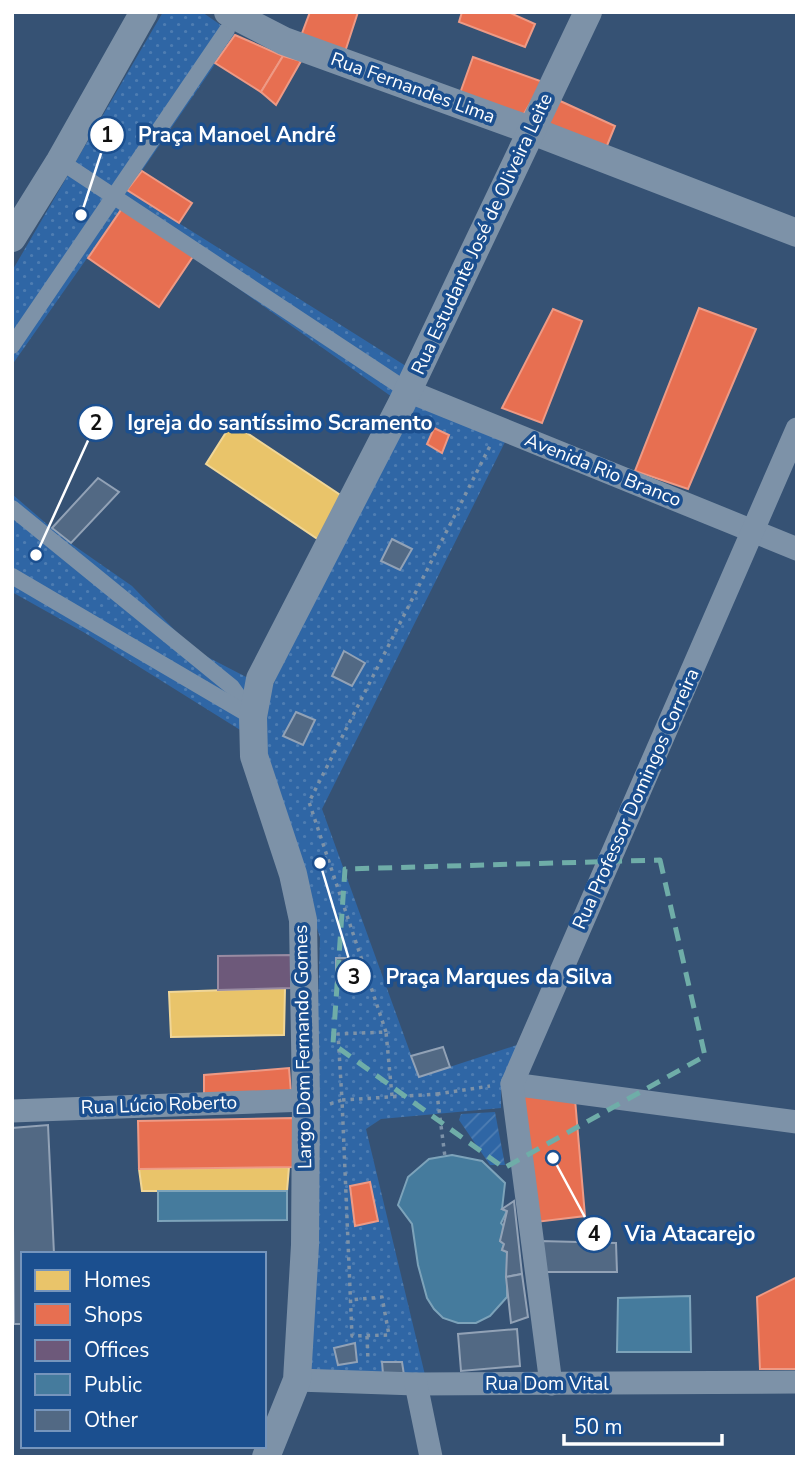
<svg xmlns="http://www.w3.org/2000/svg" width="809" height="1469" viewBox="0 0 809 1469" font-family="'Nunito Sans',sans-serif">
  <style>
    .grass { fill: url(#grass-dots) }
    .garden { fill: url(#garden-furrows) }
    .homes { fill: #e9c46a; stroke: #f0d697; stroke-width: 2 }
    .shops { fill: #e76f51; stroke: #ee9a85; stroke-width: 2 }
    .offices { fill: #6d597a; stroke: #998ba2; stroke-width: 2 }
    .public { fill: #457b9d; stroke: #7da3ba; stroke-width: 2 }
    .building { fill: #526984; stroke: #92a2b6; stroke-width: 2 }
    .lines { fill: none; stroke-linecap: round; stroke-linejoin: round }
    .path { stroke: #7d92a8; stroke-width: 3.5; stroke-dasharray: 3.5 5; stroke-linecap: butt }
    .pedestrian { stroke: #7d92a8; stroke-width: 16 }
    .minor { stroke: #7d92a8; stroke-width: 23 }
    .tertiary { stroke: #7d92a8; stroke-width: 28 }
    .marked { fill: none; stroke: #6fada8; stroke-width: 5; stroke-dasharray: 14 9; stroke-linejoin: round }
    .labels { text-anchor: middle; dominant-baseline: central; stroke-width: 7; stroke-linejoin: round; paint-order: stroke }
    .street-label { font-size: 19px; fill: #fff; stroke: #1b4f8f }
    .leader { fill: none; stroke: #fff; stroke-width: 2.5 }
    .callout-dot { fill: #fff; stroke: #1b4f8f; stroke-width: 2.5 }
    .mark-label { font-size: 21px; text-anchor: middle; font-weight: bold; fill: #111 }
    .callout-label { font-size: 21px; text-anchor: middle; font-weight: bold; fill: #fff; stroke: #1b4f8f; stroke-width: 7; stroke-linejoin: round; paint-order: stroke }
  </style>
  <defs>
    <pattern id="grass-dots" width="8" height="8" patternUnits="userSpaceOnUse" patternTransform="scale(1.75)"><rect width="8" height="8" fill="#2f66a5"/><path d="M2 2h.1M6 6h.1" fill="none" stroke="#4e7db2" stroke-width="1.8" stroke-linecap="round"/></pattern>
    <pattern id="garden-furrows" width="10" height="10" patternUnits="userSpaceOnUse" patternTransform="scale(1.75)"><rect width="10" height="10" fill="#2f66a5"/><path d="M-1 1l2-2M0 10L10 0M9 11l2-2" fill="none" stroke="#4e7db2"/></pattern>
  </defs>
  <rect width="100%" height="100%" fill="#365274"/>
  <g class="grass">
    <path d="M163,12H202L235,35L128,191L417,373L409,390L510,432L322,809L419,1077L520,1044L501,1085V1108L381,1119L366,1129L425,1375L307,1372L320,938L264,751L269,693L402,404L123,207L12,365V271Z"/>
    <path d="M12,494L63,538L132,586L194,650L250,679L253,738L85,633L12,592Z"/>
  </g>
  <path class="garden" d="M495,1112L505,1165H490L459,1120L461,1114Z"/>
  <g class="homes">
    <path d="M232,423L342,496L319,540L206,464Z"/>
    <path d="M285,988L284,1035L171,1037L169,992Z"/>
    <path d="M289,1167L287,1191H142L139,1169Z"/>
  </g>
  <g class="shops">
    <path d="M310,12H358L344,55L301,36Z"/>
    <path d="M462,12H508L535,24L525,47L459,22Z"/>
    <path d="M235,35L283,56L261,92L215,63Z"/>
    <path d="M283,56L301,61L276,105L261,92Z"/>
    <path d="M473,57L543,82L522,117L459,96Z"/>
    <path d="M558,100L615,126L604,153L542,129Z"/>
    <path d="M142,171L192,203L179,223L127,190Z"/>
    <path d="M123,207L194,255L159,307L88,258Z"/>
    <path d="M699,308L756,329L688,489L635,471Z"/>
    <path d="M553,309L582,321L542,423L502,408Z"/>
    <path d="M434,428L449,435L442,453L427,444Z"/>
    <path d="M289,1068L291,1093L204,1098V1075Z"/>
    <path d="M517,1089L575,1099L585,1216L536,1222Z"/>
    <path d="M294,1118L295,1167L139,1169L138,1121Z"/>
    <path d="M370,1182L378,1221L355,1226L350,1186Z"/>
    <path d="M797,1277V1369H760L757,1297Z"/>
  </g>
  <path class="offices" d="M292,955L291,988L218,990V956Z"/>
  <g class="public">
    <path d="M452,1155L482,1161L505,1183L502,1209L507,1211L501,1223L505,1228L500,1241L504,1244L502,1250L507,1252V1297L490,1316L476,1323H458L443,1318L434,1309L427,1298L418,1265L412,1224L398,1205L408,1177L429,1159Z"/>
    <path d="M158,1191H287V1220L158,1221Z"/>
    <path d="M690,1296L691,1352H617L618,1298Z"/>
  </g>
  <g class="building">
    <path d="M98,478L119,492L71,543L52,528Z"/>
    <path d="M392,539L412,549L400,570L381,561Z"/>
    <path d="M344,651L365,663L352,686L332,676Z"/>
    <path d="M296,712L315,720L303,745L283,736Z"/>
    <path d="M336,958H353L355,988L336,987Z"/>
    <path d="M443,1047L450,1067L419,1077L411,1056Z"/>
    <path d="M48,1125L54,1254H23V1324H14L12,1128Z"/>
    <path d="M514,1201L522,1274L506,1277L507,1252L502,1250L504,1244L500,1241L507,1211L502,1209Z"/>
    <path d="M540,1241L616,1243L617,1272H542Z"/>
    <path d="M522,1274L528,1317L511,1323L506,1277Z"/>
    <path d="M517,1329L520,1366L461,1371L458,1334Z"/>
    <path d="M355,1343L357,1362L338,1365L334,1348Z"/>
    <path d="M382,1362H402L404,1375L383,1374Z"/>
  </g>
  <g class="lines">
    <g class="path">
      <path d="M386,1032L309,802L490,446"/>
      <path d="M437,1094L490,1086"/>
      <path d="M392,1096L386,1032L338,1034L342,1100L437,1094L445,1157"/>
      <path d="M330,1104L342,1100L352,1336L389,1335L382,1297L349,1300"/>
      <path d="M367,1336L368,1361"/>
    </g>
    <g class="pedestrian">
      <path d="M60,161L408,391"/>
      <path d="M12,346L227,30"/>
      <path d="M12,508L232,687L253,717"/>
      <path d="M12,576L249,715"/>
    </g>
    <g class="minor">
      <path d="M408,391L797,549"/>
      <path d="M512,1084L797,1122"/>
      <path d="M12,1111L306,1100"/>
      <path d="M297,1380L416,1384L797,1382"/>
      <path d="M416,1384L431,1457"/>
      <path d="M551,1384L512,1084L797,429"/>
    </g>
    <g class="tertiary">
      <path d="M228,12L284,41L530,130L797,233"/>
      <path d="M12,238L60,161L144,12"/>
      <path d="M266,1457L297,1380L305,1245L306,1100L303,920L293,874L254,756L253,717L260,679L402,403L588,12"/>
    </g>
  </g>
  <path class="marked" d="M660,860L705,1056L504,1168L333,1044L345,869Z"/>
  <g class="labels">
    <g class="street-label">
      <text transform="translate(413 88) rotate(20)">Rua Fernandes Lima</text>
      <text transform="translate(482 234) rotate(-65)">Rua Estudante José de Oliveira Leite</text>
      <text transform="translate(603 470) rotate(22)">Avenida Rio Branco</text>
      <text transform="translate(636 799) rotate(-66)">Rua Professor Domingos Correira</text>
      <text transform="translate(303 1047) rotate(-91)">Largo Dom Fernando Gomes</text>
      <text transform="translate(159 1105) rotate(-2)">Rua Lúcio Roberto</text>
      <text x="547" y="1384">Rua Dom Vital</text>
    </g>
  </g>
  <path class="leader" d="M81 215L107 135M36 555L96 423M320 863L354 976M553 1158L594 1234"/>
  <g class="callout-dot">
    <circle cx="81" cy="215" r="7"/>
    <circle cx="36" cy="555" r="7"/>
    <circle cx="320" cy="863" r="7"/>
    <circle cx="553" cy="1158" r="7"/>
    <circle cx="107" cy="135" r="18"/>
    <circle cx="96" cy="423" r="18"/>
    <circle cx="354" cy="976" r="18"/>
    <circle cx="594" cy="1234" r="18"/>
  </g>
  <g class="mark-label">
    <text x="107" y="142">1</text>
    <text x="96" y="430">2</text>
    <text x="354" y="984">3</text>
    <text x="594" y="1241">4</text>
  </g>
  <g class="callout-label">
    <text x="237" y="142">Praça Manoel André</text>
    <text x="280" y="430">Igreja do santíssimo Scramento</text>
    <text x="499" y="984">Praça Marques da Silva</text>
    <text x="690" y="1241">Via Atacarejo</text>
  </g>
  <rect width="809" height="1469" fill="none" stroke="#ffffff" stroke-width="28"/>
  <rect x="21" y="1252" width="245" height="196" fill="#1b4f8f" stroke="#7695bc" stroke-width="2"/>
  <rect x="35" y="1270" width="35" height="21" fill="#e9c46a" stroke="#7695bc" stroke-width="2"/>
  <text x="84" y="1287" font-size="21" fill="#ffffff">Homes</text>
  <rect x="35" y="1304" width="35" height="21" fill="#e76f51" stroke="#7695bc" stroke-width="2"/>
  <text x="84" y="1322" font-size="21" fill="#ffffff">Shops</text>
  <rect x="35" y="1340" width="35" height="21" fill="#6d597a" stroke="#7695bc" stroke-width="2"/>
  <text x="84" y="1357" font-size="21" fill="#ffffff">Offices</text>
  <rect x="35" y="1374" width="35" height="21" fill="#457b9d" stroke="#7695bc" stroke-width="2"/>
  <text x="84" y="1392" font-size="21" fill="#ffffff">Public</text>
  <rect x="35" y="1410" width="35" height="21" fill="#526984" stroke="#7695bc" stroke-width="2"/>
  <text x="84" y="1427" font-size="21" fill="#ffffff">Other</text>
  <path d="M564 1434v10h158v-10" fill="none" stroke="#ffffff" stroke-width="3.5"/>
  <text x="574" y="1434" font-size="21" fill="#ffffff" stroke="#1b4f8f" stroke-width="5" paint-order="stroke">50 m</text>
</svg>
